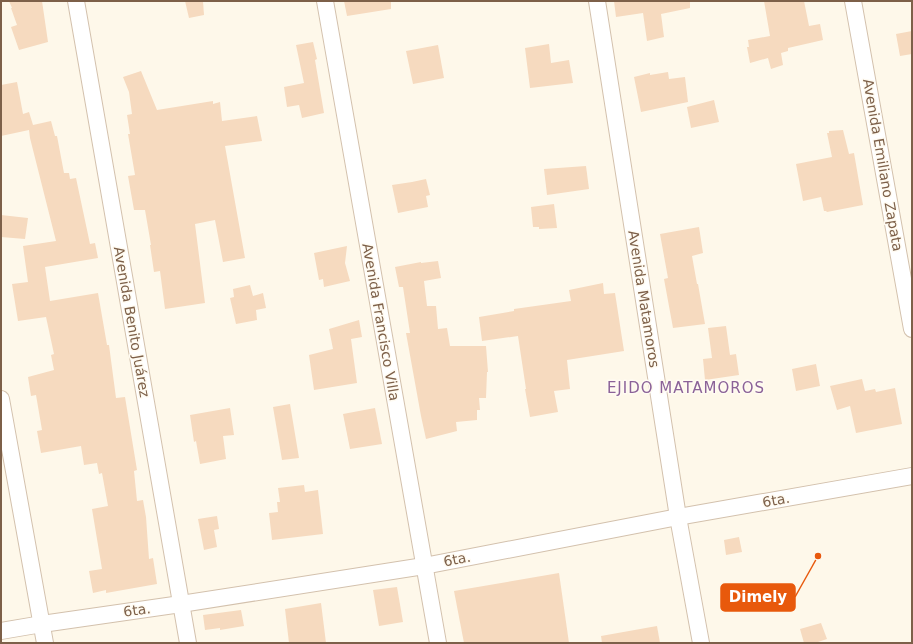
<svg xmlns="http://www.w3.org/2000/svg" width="913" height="644" viewBox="0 0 913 644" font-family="'DejaVu Sans',sans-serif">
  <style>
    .building { fill: #f6dabf }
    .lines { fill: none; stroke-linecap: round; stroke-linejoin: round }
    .street-casing { stroke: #d3c1ad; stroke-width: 18 }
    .street { stroke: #fff; stroke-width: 16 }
    .labels { text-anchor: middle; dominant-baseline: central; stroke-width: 3; stroke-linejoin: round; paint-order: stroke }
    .street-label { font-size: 14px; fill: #7d6049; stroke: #fffbf2 }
    .neighbourhood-label { font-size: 15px; letter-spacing: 1px; fill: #8b6298; stroke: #fffbf2 }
    .leader { fill: none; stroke: #e8590c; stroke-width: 1.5 }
    .callout-dot { fill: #e8590c; stroke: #fffbf2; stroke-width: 1.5 }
    .callout { fill: #e8590c; stroke: #e8590c; stroke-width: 1.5 }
    .callout-label { font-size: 15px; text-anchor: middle; font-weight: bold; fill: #fff }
  </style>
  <rect width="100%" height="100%" fill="#fef8ea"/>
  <g class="building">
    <path d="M9,1H42L48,42L19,50L11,27L17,25L11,8H12Z"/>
    <path d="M185,1H203L204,15L189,18Z"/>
    <path d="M344,1H391V9L347,16Z"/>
    <path d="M614,1H690V8L661,14L664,37L647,41L643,13L616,17Z"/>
    <path d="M764,1H804L809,26L820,24L823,40L788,48V51L781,53L783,65L771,69L768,58L750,63L747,47H749L748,40L770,36Z"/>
    <path d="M912,31V54L900,56L896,34Z"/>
    <path d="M313,42L317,59L315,60L324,113L302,118L299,105L287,107L284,87L304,83L296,45Z"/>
    <path d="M549,44L551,63L569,60L573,83L530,88L525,48Z"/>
    <path d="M438,45L444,78L413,84L406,51Z"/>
    <path d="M141,71L157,110L213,101V104L220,102L222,121L257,116L262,141L225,146L245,258L223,262L215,220L195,224L205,303L165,309L160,271L154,272L150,245H151L145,210H134L128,176L135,175L128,134H130L127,115L132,114L129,92L123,77Z"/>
    <path d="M668,72L669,79L685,77L688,102L641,112L634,77L650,73V75Z"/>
    <path d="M17,82L23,114L29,112L33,125L51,121L55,136H57L64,173H69L70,179L76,178L90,244L95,243L98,258L45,267L50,301L98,293L107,345H109L116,398L125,397L137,470L134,471L137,501L143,500L146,517L149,559L153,558L157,584L106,593V590L93,593L89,571L102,569L92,509L108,506L102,473L99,474L97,463L84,465L81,446L41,453L37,431L42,430L36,395L31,396L28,377L54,370L51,355L54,354L46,317L18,321L12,284L28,282L23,246L56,241L30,138L29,130L1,136V85Z"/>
    <path d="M714,100L719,122L691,128L687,107Z"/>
    <path d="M843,130L849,154L854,153L863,205L827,212L826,211H824L821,197L803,201L796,164L832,157L827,133H829V131Z"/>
    <path d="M586,166L589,189L547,195L544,169Z"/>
    <path d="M426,179L430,195L426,196L428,207L398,213L392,185L412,182Z"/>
    <path d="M554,204L557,228L539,229V227H533L531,207Z"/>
    <path d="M1,215L28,218L25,239L1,237Z"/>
    <path d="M699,227L703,253L692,256L697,284H698L705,324L673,328L664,279L668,278L660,234Z"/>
    <path d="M347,246L345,263L350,281L324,287L323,279L319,280L314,253Z"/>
    <path d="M438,261L441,278L424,281L427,306H436L438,329L447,328L450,346H486L488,372H487L486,398H479L480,410H477V420L456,422L457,431L426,439L421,416L406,333H410L403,287H399L395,267L421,262V263Z"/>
    <path d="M603,283L604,294L615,293L624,351L567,360L570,389L554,391L558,412L530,417L525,389H526L518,336L482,341L479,317L514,311V309L571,301L569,290Z"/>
    <path d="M250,285L253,296L263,293L266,308L256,310L257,320L236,324L230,298L234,297L233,289Z"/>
    <path d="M359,320L362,337L351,339L357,383L314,390L309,355L333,349L329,329Z"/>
    <path d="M726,326L730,355L736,354L739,375L705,380L703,359L712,358L708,328Z"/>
    <path d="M816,364L820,386L796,391L792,369Z"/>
    <path d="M862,379L865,391L875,389L876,392L895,388L902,424L856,433L850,406L837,410L830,386Z"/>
    <path d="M290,404L299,458L282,460L273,407Z"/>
    <path d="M230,408L234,435L223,436L226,459L200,464L196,441L194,442L190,415Z"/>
    <path d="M375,408L382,444L350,449L343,414Z"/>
    <path d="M304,485L305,492L318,490L323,534L272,540L269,513L278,512L277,502H280L278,488Z"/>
    <path d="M217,516L219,529L214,530L217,547L204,550L198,519Z"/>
    <path d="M739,537L742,552L726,555L724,540Z"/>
    <path d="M559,573L569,643H464L454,591Z"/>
    <path d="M397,587L403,622L379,626L373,590Z"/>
    <path d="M321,603L326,643H289L285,609Z"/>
    <path d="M241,610L244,626L220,630V628L205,630L203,615Z"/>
    <path d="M821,623L827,639L815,643H804L800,629Z"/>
    <path d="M657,626L660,643H602L601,636Z"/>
  </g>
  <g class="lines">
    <defs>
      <g id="street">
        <path d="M76,1L188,643"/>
        <path d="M325,1L438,643"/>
        <path d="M597,1L678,517L701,643"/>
        <path d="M853,1L912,329"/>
        <path d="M1,399L45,643"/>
        <path d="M1,631L42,624L181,604L424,566L678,517L912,476"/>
      </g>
    </defs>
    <use href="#street" class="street-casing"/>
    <use href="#street" class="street"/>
  </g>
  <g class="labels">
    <g class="street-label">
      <text transform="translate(883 165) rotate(80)">Avenida Emiliano Zapata</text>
      <text transform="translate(644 299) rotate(81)">Avenida Matamoros</text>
      <text transform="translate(132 322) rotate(80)">Avenida Benito Juárez</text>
      <text transform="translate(381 322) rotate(80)">Avenida Francisco Villa</text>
      <text transform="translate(776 500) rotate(-10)">6ta.</text>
      <text transform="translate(457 559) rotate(-11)">6ta.</text>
      <text transform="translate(137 610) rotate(-8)">6ta.</text>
    </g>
    <g class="neighbourhood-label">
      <text x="686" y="388">EJIDO MATAMOROS</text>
    </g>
  </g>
  <path class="leader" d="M818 556L795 597"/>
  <circle class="callout-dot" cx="818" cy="556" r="4"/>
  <rect class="callout" x="721" y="584" width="74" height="27" rx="4"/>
  <g class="callout-label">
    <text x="758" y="602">Dimely</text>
  </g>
  <rect width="913" height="644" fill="none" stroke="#7d6049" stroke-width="4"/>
</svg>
